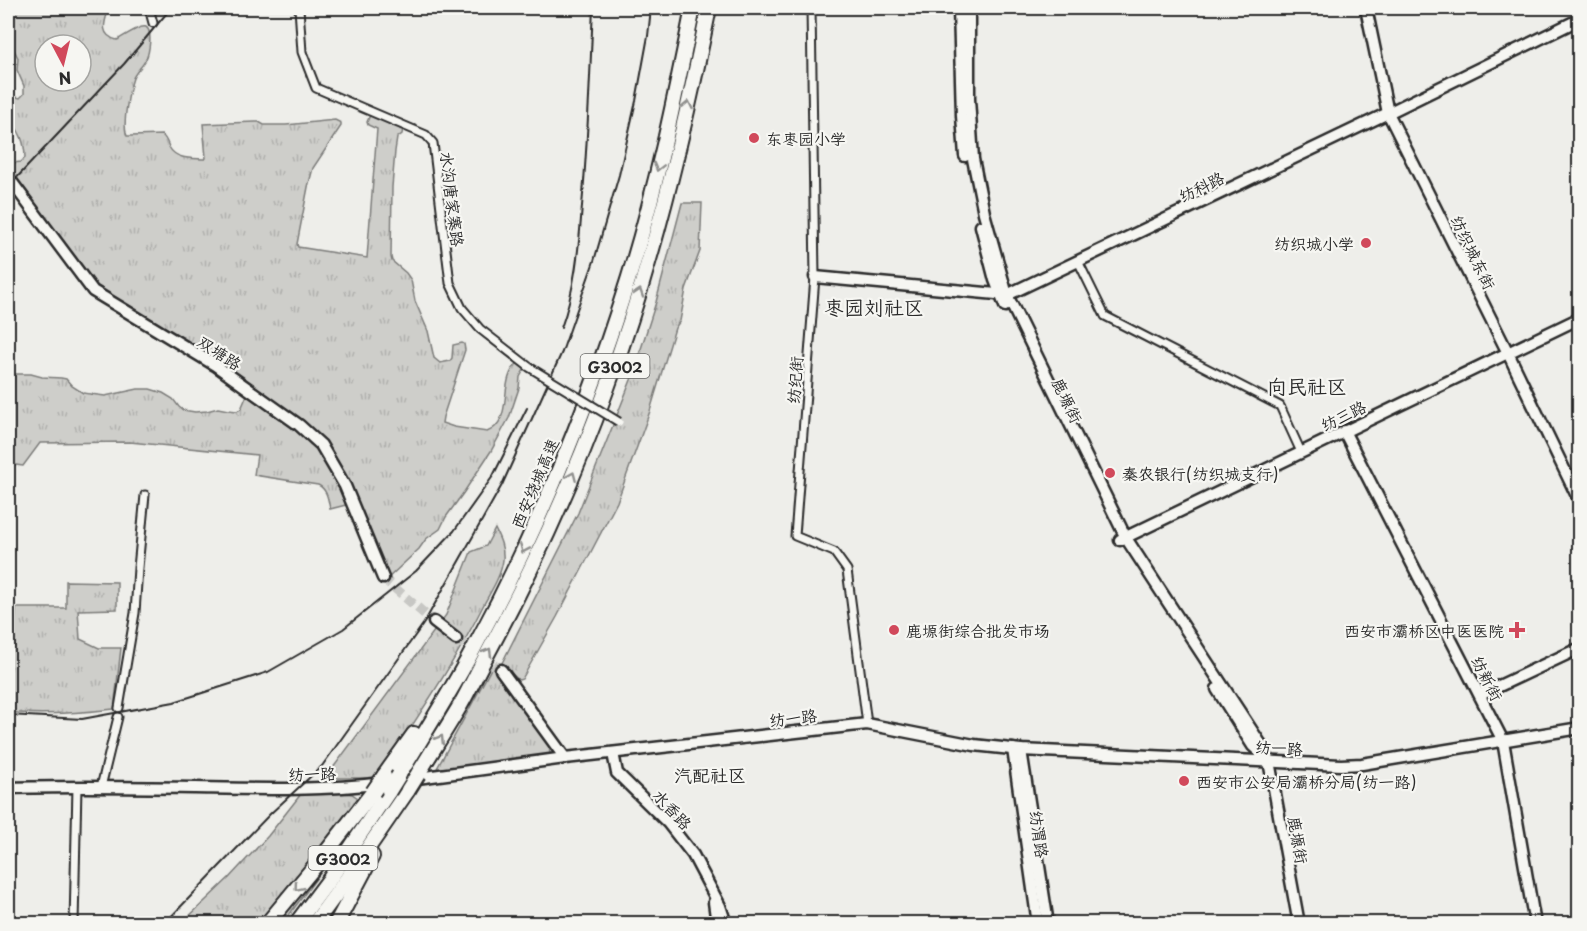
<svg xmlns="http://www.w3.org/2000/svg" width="1587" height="931" viewBox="0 0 1587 931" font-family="'Playpen Sans','LXGW WenKai TC',sans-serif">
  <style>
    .grass { fill: url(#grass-tufts); stroke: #7c7c7a; stroke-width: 1.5; fill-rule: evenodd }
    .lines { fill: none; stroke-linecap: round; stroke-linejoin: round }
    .secondary-tunnel { stroke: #c7c7c4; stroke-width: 10; stroke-dasharray: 10 5; stroke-linecap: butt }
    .street-casing { stroke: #2b2b2b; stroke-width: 11 }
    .secondary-casing { stroke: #2b2b2b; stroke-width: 15 }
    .highway-casing { stroke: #2b2b2b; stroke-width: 18 }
    .street { stroke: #f6f6f2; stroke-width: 7 }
    .secondary { stroke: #f6f6f2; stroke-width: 10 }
    .highway { stroke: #f6f6f2; stroke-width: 14 }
    .rail { stroke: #2b2b2b; stroke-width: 2 }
    .street-bridge-casing { stroke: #2b2b2b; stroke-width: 11; stroke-linecap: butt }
    .highway-bridge-casing { stroke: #2b2b2b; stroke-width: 18; stroke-linecap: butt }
    .street-bridge { stroke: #f6f6f2; stroke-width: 7 }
    .highway-bridge { stroke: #f6f6f2; stroke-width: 14 }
    .oneway { stroke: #90908e }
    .poi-dot { fill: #d1495b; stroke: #f6f6f2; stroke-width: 2 }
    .labels { text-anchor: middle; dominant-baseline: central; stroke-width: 4.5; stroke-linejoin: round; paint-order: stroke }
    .shield { fill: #f6f6f2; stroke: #686867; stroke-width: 1.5 }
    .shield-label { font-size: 15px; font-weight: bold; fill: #2b2b2b }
    .poi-label { font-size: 16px; fill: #2b2b2b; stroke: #f6f6f2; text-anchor: start }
    .street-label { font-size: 16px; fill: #2b2b2b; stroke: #f6f6f2 }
    .neighbourhood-label { font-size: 18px; fill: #2b2b2b; stroke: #f6f6f2 }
    .quarter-label { font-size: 20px; fill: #2b2b2b; stroke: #f6f6f2 }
  </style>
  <defs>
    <pattern id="grass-tufts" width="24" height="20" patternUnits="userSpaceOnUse" patternTransform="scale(1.5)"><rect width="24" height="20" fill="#cececa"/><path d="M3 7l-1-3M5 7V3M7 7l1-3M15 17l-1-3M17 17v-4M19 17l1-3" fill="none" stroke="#b1b1ae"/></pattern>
  </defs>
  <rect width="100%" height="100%" fill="#eeeeea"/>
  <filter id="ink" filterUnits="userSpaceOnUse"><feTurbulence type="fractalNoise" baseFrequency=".0167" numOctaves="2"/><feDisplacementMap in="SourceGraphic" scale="12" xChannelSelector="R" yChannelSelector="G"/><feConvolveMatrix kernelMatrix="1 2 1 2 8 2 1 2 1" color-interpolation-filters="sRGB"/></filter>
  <g filter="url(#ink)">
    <g class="grass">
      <path d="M8,8H109C105,21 98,35 117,40C122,38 140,24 146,27C153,31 149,53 146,59C143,66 136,71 133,78C129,90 123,121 126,133L127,136H131L162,135C166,138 167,142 169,147C176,160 192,158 205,159L206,158L203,124L255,122H259L264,125H286L335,120L341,123V126L313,168L308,187L297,244L298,247L367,258L377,129L368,125L367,122L370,115H373L403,128L402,134L397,138L395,151L392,187L391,257L392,261L406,273L411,280L415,301L428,331L434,358L440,363L450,361L452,358L453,345L462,343L464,344L465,350L443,417L442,423L454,427L487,432C515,421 497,380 518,363L525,368L520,377L519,388L509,418L491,451L464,492L446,517L440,529L426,539L419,549L386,580L330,452L93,285L8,178V157L13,163L21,162L25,158C25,144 20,128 8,120V95L20,98L24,94V86L17,70L18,58L8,38ZM45,45H81V81H45Z"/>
      <path d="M682,203H702L700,251L686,289L680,321L675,328L650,411L617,502L557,617L522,679L519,680L501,665L578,513L631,380L656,302Z"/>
      <path d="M8,374H31L42,377L61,378L66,379L72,386L83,393L105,396L138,389H150L163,393L173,399L179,407L183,410L195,412L207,411L218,408L228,410L237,411L241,409L247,395C272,410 309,432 324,457C333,472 340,489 346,505L330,509C328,499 327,489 318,485L254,475L257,455L130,442L40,443L23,466L8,464Z"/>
      <path d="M495,529C500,539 504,548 503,560C501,576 491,591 483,606C453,666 414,722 378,778H327L330,772L446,615L471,552L486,546Z"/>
      <path d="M66,581L117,582V609L78,610L80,639L99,648H121L114,709C79,713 43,716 8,712V625H15L16,608H66Z"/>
      <path d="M492,667L498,670L549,743L550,756L435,772Z"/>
      <path d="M343,793L352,794L358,798L280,898L256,923L181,924L229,878L268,836L301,794Z"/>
      <path d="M351,827L353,829L283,923L272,924Z"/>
    </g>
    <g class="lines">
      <g class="secondary-tunnel">
        <path d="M383,578L434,622"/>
        <path d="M456,639L501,670"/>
      </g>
      <defs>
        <g id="street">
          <path d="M149,8L153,23"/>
          <path d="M299,8L302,52L316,88L426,135L433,143L450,283L462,308L480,329L529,367"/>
          <path d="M811,8L815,277L795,536L834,552L847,570L867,724"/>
          <path d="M1078,261L1105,316L1280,406L1301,452"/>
          <path d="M119,708L135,613L138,568L145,495"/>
          <path d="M101,787L118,717"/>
          <path d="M74,924L77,786"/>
        </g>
        <g id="secondary">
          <path d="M959,8L962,116L965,156"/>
          <path d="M969,8V99L973,159L984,213L1007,295L1126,538L1260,743L1269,761L1299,924"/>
          <path d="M1366,8L1388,113L1508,353L1580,502"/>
          <path d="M8,177L93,291L215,365L299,425L321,445L345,486L383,578"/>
          <path d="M981,226L995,280L1005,306"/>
          <path d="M815,277L1007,295L1388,113L1580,19"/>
          <path d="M1344,431L1503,741L1535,924"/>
          <path d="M1120,540L1580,318"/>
          <path d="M434,622L456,639"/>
          <path d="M501,670L565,758"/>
          <path d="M1217,689L1253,746L1263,755"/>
          <path d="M1480,695L1580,648"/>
          <path d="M1013,749L1038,924"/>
          <path d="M1021,750L1048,924"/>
          <path d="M613,753L617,773L668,823L693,855L720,906L726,924"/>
          <path d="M410,779L565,758L867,724L974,745L1021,750L1341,765L1362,764L1580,728"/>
          <path d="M8,788C70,786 132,787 195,788C257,789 321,791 383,783"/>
          <path d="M714,902L717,924"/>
        </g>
        <g id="highway">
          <path d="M418,774C432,751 447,728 461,704C469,690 476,675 484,660C531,573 573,482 607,388C653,264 683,136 709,8"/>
          <path d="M399,775C424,734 450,693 473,650C537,532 589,406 629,277C656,189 675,98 693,8"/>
          <path d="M384,776L414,734"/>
          <path d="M267,924L324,855L373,792"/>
          <path d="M296,924L329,880L389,791"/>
          <path d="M314,924L339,890L408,790"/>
          <path d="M336,924L372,856"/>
        </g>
      </defs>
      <use href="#street" class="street-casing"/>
      <use href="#secondary" class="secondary-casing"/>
      <use href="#highway" class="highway-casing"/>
      <use href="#street" class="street"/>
      <use href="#secondary" class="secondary"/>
      <use href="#highway" class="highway"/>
      <g class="rail">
        <path d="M8,187L124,64L171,8"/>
        <path d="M561,328C575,290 579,247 582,206C588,140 590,74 593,8"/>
        <path d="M8,715L82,719L174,702L268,672L343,629L416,571L454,531L493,476L527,408"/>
        <path d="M164,924L270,814L322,766L424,623L502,485L562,352L594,261L619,175L636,101L648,36L651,8"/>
      </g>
      <defs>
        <path id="street-bridge" d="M529,367L619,422"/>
        <g id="highway-bridge">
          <path d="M408,790L418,774"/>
          <path d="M389,791L399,775"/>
          <path d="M373,792L384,776"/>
        </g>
      </defs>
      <use href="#street-bridge" class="street-bridge-casing"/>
      <use href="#highway-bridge" class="highway-bridge-casing"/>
      <use href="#street-bridge" class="street-bridge"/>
      <use href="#highway-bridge" class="highway-bridge"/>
    </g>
    <defs><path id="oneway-chevron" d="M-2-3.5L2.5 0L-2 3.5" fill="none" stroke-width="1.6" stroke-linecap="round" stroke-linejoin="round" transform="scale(1.5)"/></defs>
    <g class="oneway">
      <use href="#oneway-chevron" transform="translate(688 105) rotate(-78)"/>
      <use href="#oneway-chevron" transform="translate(658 167) rotate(104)"/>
      <use href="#oneway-chevron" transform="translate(639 293) rotate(-72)"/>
      <use href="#oneway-chevron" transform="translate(572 476) rotate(-67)"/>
      <use href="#oneway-chevron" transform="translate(524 549) rotate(114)"/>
      <use href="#oneway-chevron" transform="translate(488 652) rotate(-60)"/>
      <use href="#oneway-chevron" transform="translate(440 739) rotate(-59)"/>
      <use href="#oneway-chevron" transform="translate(298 887) rotate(130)"/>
    </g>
  </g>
  <g class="poi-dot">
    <circle cx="754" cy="138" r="6"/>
    <circle cx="1366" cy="243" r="6"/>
    <circle cx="1110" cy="473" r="6"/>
    <circle cx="894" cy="630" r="6"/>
    <path d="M1514 621h6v6h6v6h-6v6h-6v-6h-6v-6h6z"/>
    <circle cx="1184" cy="781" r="6"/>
  </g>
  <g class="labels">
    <g class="shield">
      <rect x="580.5" y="354" width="69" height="24" rx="4.5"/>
      <rect x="308.5" y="846" width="69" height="24" rx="4.5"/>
    </g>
    <g class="shield-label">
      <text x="615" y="366">G3002</text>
      <text x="343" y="858">G3002</text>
    </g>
    <g class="poi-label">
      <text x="766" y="138">东枣园小学</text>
      <text x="1354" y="243" text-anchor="end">纺织城小学</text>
      <text x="1122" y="473">秦农银行(纺织城支行)</text>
      <text x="906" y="630">鹿塬街综合批发市场</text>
      <text x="1504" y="630" text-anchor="end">西安市灞桥区中医医院</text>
      <text x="1196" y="781">西安市公安局灞桥分局(纺一路)</text>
    </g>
    <g class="street-label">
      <text transform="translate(1201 186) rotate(-26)">纺科路</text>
      <text transform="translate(453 199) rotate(83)">水沟唐家寨路</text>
      <text transform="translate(1474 252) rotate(64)">纺织城东街</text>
      <text transform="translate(220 352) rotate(33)">双塘路</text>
      <text transform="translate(794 380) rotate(-86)">纺纪街</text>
      <text transform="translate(1068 400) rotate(64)">鹿塬街</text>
      <text transform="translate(1343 415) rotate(-26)">纺三路</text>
      <text transform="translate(534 483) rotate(-67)">西安绕城高速</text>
      <text transform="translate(1488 678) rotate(63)">纺新街</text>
      <text transform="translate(793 717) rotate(-7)">纺一路</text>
      <text transform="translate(1279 747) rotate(3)">纺一路</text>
      <text transform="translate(312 773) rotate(-2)">纺一路</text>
      <text transform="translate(673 809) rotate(47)">水香路</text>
      <text transform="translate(1040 834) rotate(82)">纺渭路</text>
      <text transform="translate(1299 840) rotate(80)">鹿塬街</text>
    </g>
    <g class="neighbourhood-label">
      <text x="710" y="774">汽配社区</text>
    </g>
    <g class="quarter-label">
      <text x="874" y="307">枣园刘社区</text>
      <text x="1307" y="386">向民社区</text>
    </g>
  </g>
  <rect width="1587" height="931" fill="none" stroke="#f6f6f2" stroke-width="30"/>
  <rect x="15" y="15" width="1557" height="901" fill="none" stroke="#2b2b2b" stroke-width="2" filter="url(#ink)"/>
  <g transform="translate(63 63) rotate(173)"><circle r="28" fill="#f6f6f2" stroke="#a5a5a2" stroke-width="1.5"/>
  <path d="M0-4.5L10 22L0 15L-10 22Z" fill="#d1495b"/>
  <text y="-9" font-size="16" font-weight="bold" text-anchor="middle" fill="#2b2b2b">N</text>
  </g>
</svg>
